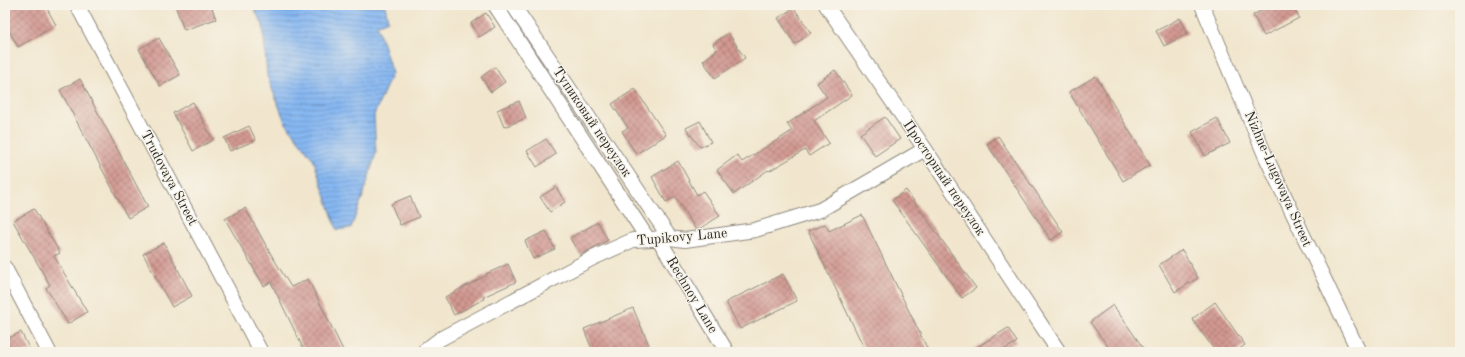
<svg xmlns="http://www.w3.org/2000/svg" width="1465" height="357" viewBox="0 0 1465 357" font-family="'Old Standard TT',serif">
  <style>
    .water { fill: url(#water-rules); stroke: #58718e }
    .building { fill: url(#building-cross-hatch) }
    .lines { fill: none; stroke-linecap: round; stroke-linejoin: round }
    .street-casing { stroke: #8e887c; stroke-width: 16 }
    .street { stroke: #fff; stroke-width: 14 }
    .labels { text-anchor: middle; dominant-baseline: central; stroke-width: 3; stroke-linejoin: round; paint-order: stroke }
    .street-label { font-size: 14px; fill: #2b2b2b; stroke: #f7f3e8 }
  </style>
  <defs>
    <pattern id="water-rules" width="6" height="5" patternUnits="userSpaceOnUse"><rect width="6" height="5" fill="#86b7f2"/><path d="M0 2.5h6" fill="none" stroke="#6e95c4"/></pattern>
    <pattern id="building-cross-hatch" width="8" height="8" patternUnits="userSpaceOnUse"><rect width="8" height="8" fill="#d29992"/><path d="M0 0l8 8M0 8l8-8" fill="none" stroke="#ab7d77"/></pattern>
  </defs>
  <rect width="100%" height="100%" fill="#f7f3e8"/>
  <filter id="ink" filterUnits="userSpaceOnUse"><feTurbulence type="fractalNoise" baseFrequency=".025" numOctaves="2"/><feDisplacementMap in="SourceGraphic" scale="8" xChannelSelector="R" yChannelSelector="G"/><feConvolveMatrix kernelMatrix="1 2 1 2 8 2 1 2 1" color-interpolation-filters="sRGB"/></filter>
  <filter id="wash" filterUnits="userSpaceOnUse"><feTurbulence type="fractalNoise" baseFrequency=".012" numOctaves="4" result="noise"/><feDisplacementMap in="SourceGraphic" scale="16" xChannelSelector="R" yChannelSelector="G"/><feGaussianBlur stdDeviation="0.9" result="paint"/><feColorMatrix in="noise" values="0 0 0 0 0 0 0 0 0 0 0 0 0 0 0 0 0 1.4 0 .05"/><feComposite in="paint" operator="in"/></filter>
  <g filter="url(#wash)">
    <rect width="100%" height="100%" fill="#f1e6cd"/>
    <path class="water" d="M252,5H385L388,20L377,25L392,73L374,115L376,153L364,193L351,228L337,230L313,159L285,122L267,76L263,25Z"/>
    <g id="blocks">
      <g class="building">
        <path d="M5,5H45L56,25L18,47L5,23Z"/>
        <path d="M175,5H211L216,19L184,30Z"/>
        <path d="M1272,5H1292L1299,18L1264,36L1253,15Z"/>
        <path d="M794,8L811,33L795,44L778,18Z"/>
        <path d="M486,13L495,27L479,37L471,23Z"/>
        <path d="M1180,18L1188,33L1164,46L1156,31Z"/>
        <path d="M728,33L745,58L715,78L703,61L717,50L713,44Z"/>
        <path d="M159,38L180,75L160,86L139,49Z"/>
        <path d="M495,67L505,82L491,92L481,77Z"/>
        <path d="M835,70L852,95L814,121L829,143L809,156L805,150L769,171L768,170L734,194L717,170L737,155L742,162L792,131L787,124L827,97L817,83Z"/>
        <path d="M1096,76L1150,165L1123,181L1069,92Z"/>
        <path d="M80,79L148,207L128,218L60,90Z"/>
        <path d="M635,89L666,135L636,154L622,131L628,128L612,104Z"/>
        <path d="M519,101L526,118L504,127L497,110Z"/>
        <path d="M193,102L213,140L193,151L173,113Z"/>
        <path d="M885,117L900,139L875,156L860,134Z"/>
        <path d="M1217,118L1230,143L1205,156L1192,132Z"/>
        <path d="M700,121L711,142L700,147L686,128Z"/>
        <path d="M249,126L256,140L230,151L224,138Z"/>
        <path d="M998,136L1063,232L1051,240L987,144Z"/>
        <path d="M546,139L556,154L537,167L527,151Z"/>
        <path d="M678,161L697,195L703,191L720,216L699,229L696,230L675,197L666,202L652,177Z"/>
        <path d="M556,187L565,202L550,212L540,197Z"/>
        <path d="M906,190L976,288L962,298L892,200Z"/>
        <path d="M410,196L419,217L400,225L391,204Z"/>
        <path d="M245,208L272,256L291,287L308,279L344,352H305L271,282L264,286L225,219Z"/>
        <path d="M34,209L60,253L54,256L87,312L68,324L46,288L50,285L13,221Z"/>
        <path d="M862,215L929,352H866L808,231L825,224L829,231Z"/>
        <path d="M598,222L608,240L580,255L570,238Z"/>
        <path d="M546,231L555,249L533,259L525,241Z"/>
        <path d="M164,243L192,296L172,307L143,254Z"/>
        <path d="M1182,250L1198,278L1175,292L1159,265Z"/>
        <path d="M508,264L516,282L483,297L484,299L454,315L445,297L487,275L486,274Z"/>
        <path d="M783,274L797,301L740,329L726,302Z"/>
        <path d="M1215,302L1245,345L1235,352H1216L1192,319Z"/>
        <path d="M1113,305L1146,352H1112L1090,322Z"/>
        <path d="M633,308L652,352H593L584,329Z"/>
        <path d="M1008,328L1017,342L1000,352H969Z"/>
        <path d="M21,332L31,352H5V340Z"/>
      </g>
    </g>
  </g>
  <g filter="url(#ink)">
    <use href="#blocks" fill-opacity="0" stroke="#8e887c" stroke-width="1"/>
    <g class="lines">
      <defs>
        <g id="street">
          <path d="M77,5L261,352"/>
          <path d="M495,5L648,239"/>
          <path d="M513,5L670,238"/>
          <path d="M826,5L925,149L1059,352"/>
          <path d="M1202,5L1265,155L1359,352"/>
          <path d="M658,238L727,352"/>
          <path d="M5,268L49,352"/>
          <path d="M423,352L440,339L593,258L633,240L670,238L685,240L755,230L820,210L925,149"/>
        </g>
      </defs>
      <use href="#street" class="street-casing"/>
      <use href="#street" class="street"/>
    </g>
  </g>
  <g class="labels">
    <g class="street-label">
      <text transform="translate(592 122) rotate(56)">Тупиковый переулок</text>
      <text transform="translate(169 178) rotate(62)">Trudovaya Street</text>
      <text transform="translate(944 178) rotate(56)">Просторный переулок</text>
      <text transform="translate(1278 179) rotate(66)">Nizhne-Lugovaya Street</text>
      <text transform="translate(682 237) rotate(-5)">Tupikovy Lane</text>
      <text transform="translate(692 295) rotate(59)">Rechnoy Lane</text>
    </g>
  </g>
  <rect width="1465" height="357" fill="none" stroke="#f7f3e8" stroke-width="20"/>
</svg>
